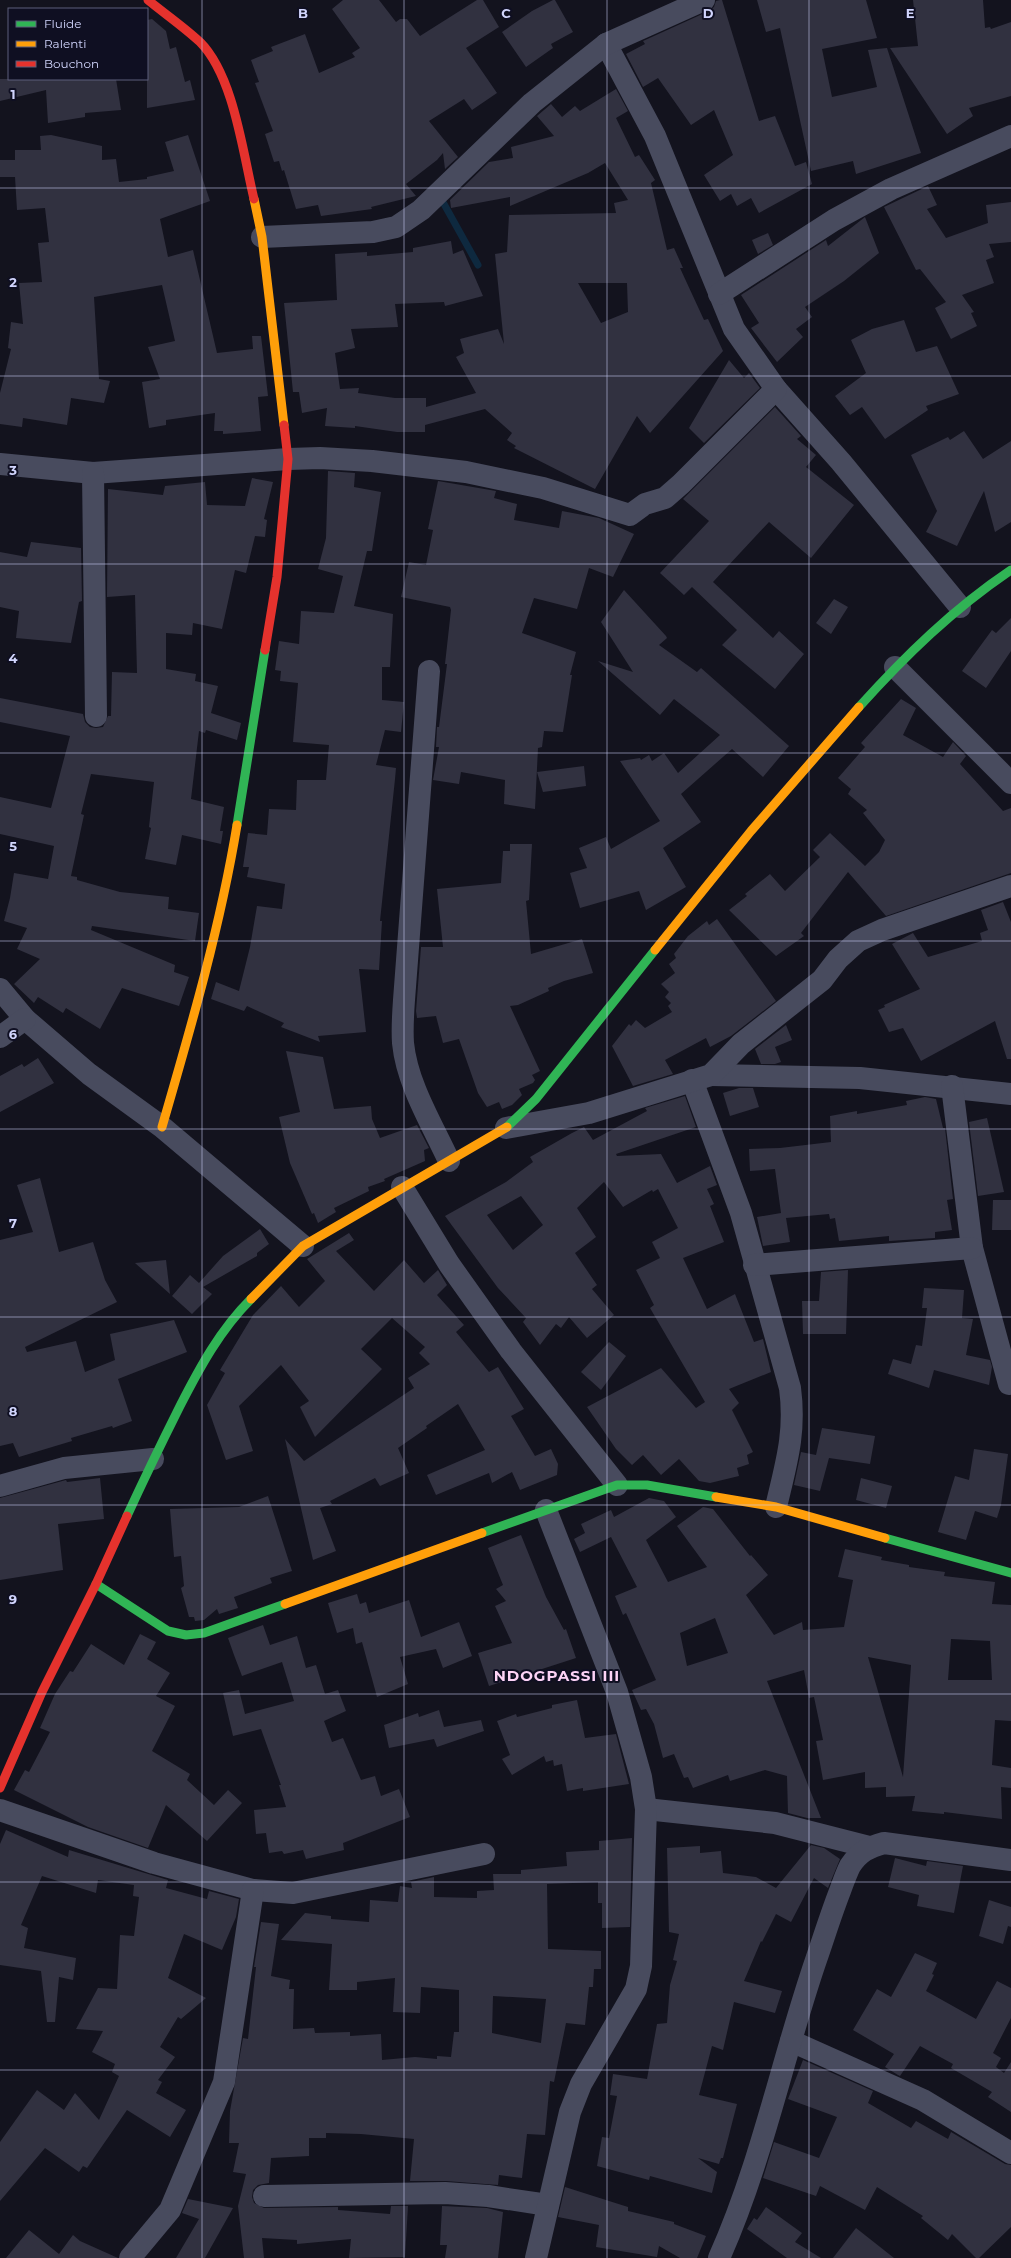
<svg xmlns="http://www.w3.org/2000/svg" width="1011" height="2258" viewBox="0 0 1011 2258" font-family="Montserrat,sans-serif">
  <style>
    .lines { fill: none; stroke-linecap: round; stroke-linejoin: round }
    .stream { stroke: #0e293f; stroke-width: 7 }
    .building { fill: #313140; fill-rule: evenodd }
    .street { stroke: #484b5e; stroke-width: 22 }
    .fast { stroke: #30b455; stroke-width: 9 }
    .slow { stroke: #ff9f0a; stroke-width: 9 }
    .jam { stroke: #e5322d; stroke-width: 9 }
    .grid { fill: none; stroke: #d1d5fd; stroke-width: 1; stroke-opacity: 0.55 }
    .labels { text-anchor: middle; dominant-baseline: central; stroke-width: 4; stroke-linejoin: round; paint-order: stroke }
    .district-label { font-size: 15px; font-weight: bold; letter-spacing: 1px; fill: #fdd3f6; stroke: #0f0f22 }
    .grid-label { font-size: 13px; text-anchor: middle; font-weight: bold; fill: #d1d5fd; stroke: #0f0f22; stroke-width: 4; stroke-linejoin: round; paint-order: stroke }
  </style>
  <rect width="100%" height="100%" fill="#13131e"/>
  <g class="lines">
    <path class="stream" d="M439,195L478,265"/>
  </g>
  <g class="building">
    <path d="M343,0H379L396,22L400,19H407L420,36L477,0H483L499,27L466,48L497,93L472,110L464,99L429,121L458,157L445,169L443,153L437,160L406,184L416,196L371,207L372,209L321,216L318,205L296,209L284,170L282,171L279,161L274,162L265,134L273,131L255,83L259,82L251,60L273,51L271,47L305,34L319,73L355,57L352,53L360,48L332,9Z"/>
    <path d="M553,0H555L573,32L551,44L553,48L526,67L502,32L532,11Z"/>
    <path d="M720,0H722L759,121L775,116L795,166L806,162L812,184L759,213L751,198L737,206L731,194L720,201L704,175L733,155L714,110L691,125L658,78L643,87L626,54L645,44L643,41L709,11L714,7L716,1Z"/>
    <path d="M757,0H866L877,38L822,49L832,97L877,87L868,50L887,48L921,153L856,174L853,161L811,171L780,28L766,32Z"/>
    <path d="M913,0H983L985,28L990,27L991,29L1011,22V96L969,108L973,116L947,134L890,48L918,46Z"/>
    <path d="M152,19L166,31L170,49L176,47L185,82L190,80L195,100L147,108V20Z"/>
    <path d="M0,79H116L121,110L85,113V117L48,123L46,90L0,101Z"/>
    <path d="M616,89L628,111L616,118L635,157L639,155L655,180L651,183L667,250L674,248L683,268H680L704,320L708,319L723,351L650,433L637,416L595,489L514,448L516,446L507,440L512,433L485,409L425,425V432H397L355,426V428L325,426L327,408L302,413L299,392H293L284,303L337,300L335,254L367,252V256L413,252V248L451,241L453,254L463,250L483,296L445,306L444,302L395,304L398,327L351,329L355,348L335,353L340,389L359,388L358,393L395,398H426V407L476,393L456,357L464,353L460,339L498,329L504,344L495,254L507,252L509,215L616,213L614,203L628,200L605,163L588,173L510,206V197L451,208L450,200L489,162L513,158L511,147L554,136L537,116L551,104L562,117L575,106L580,111ZM578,283H627L628,312L601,323Z"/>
    <path d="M51,135L102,146V160L116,159L119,182L147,179V177L174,171L165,142L188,135L210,201L160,219L168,257L193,250L217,353L253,349L252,336H261L268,396L258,397L261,431L223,434V431H214L215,413L166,420V425L149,428L142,382L160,379L148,347L175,341L162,285L94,297L99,379L110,381L104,403L71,398L67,425L23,418L22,427L0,424V393L11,349L8,348L11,322L23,324L19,283L42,282L38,243L49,242L45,208L17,210L15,177H0V160H15V150H41L40,136Z"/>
    <path d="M928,186L937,205L927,209L946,238L988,223L986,205L1011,202V242L989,244L994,257L986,260L994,283L962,295L974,312L971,313L977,326L951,339L935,308L946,302L920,269L916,270L884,207Z"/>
    <path d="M865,217L879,253L844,281L805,307L812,317L796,329L803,337L777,362L751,328L759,323L741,295L826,240L828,246Z"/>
    <path d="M768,233L773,245L758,254L752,240Z"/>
    <path d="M904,320L916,352L937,346L959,394L926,406L928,410L885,439L862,407L850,415L835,396L866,373L851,340L872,329Z"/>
    <path d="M729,360L744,378L749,373L760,388L704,443L689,428Z"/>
    <path d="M775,407L801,436L797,439L816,455L806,467L854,505L811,558L769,522L713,582L773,638L779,631L804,654L775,689L722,645L737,630L692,587L684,595L660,573L709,521L683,499Z"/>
    <path d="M964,431L983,459L1011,441V522L995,532L984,491L957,546L926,532L937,511L911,455L948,437L950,440Z"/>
    <path d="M328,471L355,473L354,487L381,492L372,551H367L354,606L393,614L390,667H382V700L404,702L401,732L385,730L376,765L396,768L395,779L380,921H382L379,970L359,969L366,1032L318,1036L320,1042L281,1027L284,1023L247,1006L244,1011L211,999L216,982L239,991L250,947L257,906L282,909L285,884L247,877L249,867H243L248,833L267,835L269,809L296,810L297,780H326L329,745L293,742L298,683L280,681L281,671L275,670L279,641L299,644L301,611L334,613L343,576L318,569L326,538Z"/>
    <path d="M252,478L273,482L264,519L267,520L265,537L255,536L246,573L235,570L222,629L193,623L192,635L166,633V669L196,674L195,681L218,686L211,713L241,723L237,740L206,730L205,733L199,731L191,799L224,807L220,831H223L221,844L182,835L176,865L145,859L151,828L149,827L154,782L91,774L81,814L84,815L71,876L77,877V880L120,892L169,897L168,909L199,913L195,941L92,926L91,930L175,965L174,972L189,977L179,1006L122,988L100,1029L66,1008L63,1013L38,997L34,1003L14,984L40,959L17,949L27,928L4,921L10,898L14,873L48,879L54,846L0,834V797L51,808L70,736L0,722V698L83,714L85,722L90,727L96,728L103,727L108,716H111L112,672L137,673L135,595L107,597L108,489L163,495L165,486L205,482L207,505L245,506Z"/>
    <path d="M438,481L496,491L494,498L517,504L514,520L559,528L562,511L599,518L634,534L613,577L589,568L577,609L534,598L522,633L576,652L570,675H572L563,732L544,731L542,747L538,748L535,809L504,804L505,780L461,772L459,784L433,780L439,747H436L437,727H439L447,664H445L451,610L450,607L401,597L409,562L426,565L433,530L428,529Z"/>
    <path d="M31,542L81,548L82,601L79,602L71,643L16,638L19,611L0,607V552L27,557Z"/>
    <path d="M624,590L666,636L667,638L659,645L697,672L701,668L789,746L763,777L732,749L681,794L701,822L663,848L686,887L646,910L639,891L580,908L570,873L587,868L579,848L606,837L611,849L660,821L620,761L640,758L641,760L649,755L652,761L664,753L678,773L720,735L674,699L660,715L598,661L633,672L601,622Z"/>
    <path d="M834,599L848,607L831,634L816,623Z"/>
    <path d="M1011,618V651L986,688L962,671L992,630L996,633Z"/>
    <path d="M901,699L916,708L903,735L943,757L953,742L966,756L960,764L1003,811L1011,808V873L886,916L848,872L801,933L804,936L776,956L729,910L747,896L745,894L770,874L785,891L820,857L813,850L830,833L865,866L879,852L885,840L863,813L867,810L848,794L851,789L838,778L865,747L861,743Z"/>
    <path d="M584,766L586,786L543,792L537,772Z"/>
    <path d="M510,844H532L529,900L526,901L531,954L582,939L593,973L564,981L548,988L549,991L518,1005L510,1006L540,1071L532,1075L535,1080L533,1083L519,1089L522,1095L512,1105L502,1109L499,1102L487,1107L478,1093L459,1039L443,1043L436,1016L417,1018L416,1011L421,947H443L437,889L501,883L503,851H510Z"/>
    <path d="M1003,902L1011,922V1059H1007L995,1021L921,1061L903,1028L889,1032L878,1010L885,1007L884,1005L920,989L892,944L913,933L928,957L982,941L980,933L988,930L981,910Z"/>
    <path d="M717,919L776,1001L731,1036L710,1047L706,1038L665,1060L673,1074L633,1086L612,1046L629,1024L631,1026L636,1020L645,1028L672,1012L668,1006L671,1003L665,997L669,992L661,984L675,973L669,964L676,958L674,954L688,936L707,921L709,925Z"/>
    <path d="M786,1025L792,1040L775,1047L781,1062L775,1064H761L755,1049Z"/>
    <path d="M286,1051L323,1057L334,1109L371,1106L372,1119L380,1138L417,1125L429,1148L424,1150L425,1161L384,1179L385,1181L368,1187L369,1191L334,1208L336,1212L318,1223L314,1213L312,1214L290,1163L279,1117L300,1112Z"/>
    <path d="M38,1058L54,1083L0,1112V1076L22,1064L24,1067Z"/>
    <path d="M739,1088H753L759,1107L730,1116L723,1093Z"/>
    <path d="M685,1096L696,1127L616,1154L617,1156L661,1154L677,1183L710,1166L717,1185L707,1189L714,1204L710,1206L724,1242L683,1258L707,1309L735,1294L754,1342L763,1339L771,1372L729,1389L739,1403L732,1410L753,1452L747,1455L749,1464L737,1468L739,1476L710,1483L699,1481L679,1459L661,1475L643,1455L632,1465L616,1449L587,1407L661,1368L696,1408L705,1402L650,1308L654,1305L636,1270L660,1258L652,1242L678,1228L658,1189L653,1192L652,1190L623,1207L604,1182L577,1208L596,1237L575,1253L597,1285L592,1289L614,1315L587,1338L569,1317L561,1328L556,1324L540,1345L523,1322L526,1318L498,1288L445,1216L506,1182L533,1162L530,1157L572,1133L584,1127L593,1140L647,1111L645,1108ZM521,1196L543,1225L513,1250L487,1215Z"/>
    <path d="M925,1097L936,1099L943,1128H945L953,1199L947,1200L952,1230L935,1232V1238L889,1241V1236L839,1241L835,1218L830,1219L829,1214L786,1218L790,1242L763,1246L757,1217L781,1213L775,1169L750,1171L749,1149L780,1148L831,1142L830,1116L857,1111V1114L907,1105L906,1101Z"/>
    <path d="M987,1118L1004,1192L978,1196L969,1122Z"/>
    <path d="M40,1178L59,1252L93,1242L105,1280L117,1302L25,1347L27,1352L76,1341L85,1372L115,1360L110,1334L174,1320L187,1352L118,1379L132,1421L113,1428L112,1426L71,1438L72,1441L19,1457L13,1443L0,1446V1240L33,1232L17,1185Z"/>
    <path d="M993,1200H1011V1230H992Z"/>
    <path d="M260,1229L269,1244L257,1253V1256L203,1287L212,1294L192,1314L172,1296L190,1275L199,1283L223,1256Z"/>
    <path d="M349,1233L354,1240L336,1251L374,1291L404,1260L424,1283L438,1270L447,1285L437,1295L464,1325L456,1332L489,1372L498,1367L524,1409L511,1416L535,1456L551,1449L558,1464L557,1475L520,1490L512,1472L492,1483L489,1473L436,1495L427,1475L485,1450L458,1404L426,1426L427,1428L398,1448L409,1473L380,1486L375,1478L330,1501L332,1504L320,1508L336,1551L313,1560L285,1439L304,1461L414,1388L408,1378L430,1364L419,1353L425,1347L392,1318L361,1349L382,1369L315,1437L300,1407L309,1401L281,1365L239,1406L253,1451L226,1460L207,1405L225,1373L220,1370L253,1315L281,1286L299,1307L325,1281L307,1259Z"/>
    <path d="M166,1260L170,1294L135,1263Z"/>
    <path d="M848,1270L846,1334H803L802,1301H819L821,1272Z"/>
    <path d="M924,1288L964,1290L962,1318L973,1319L966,1355L990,1360L992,1367L989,1385L934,1370L929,1388L888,1374L893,1359L911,1364L916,1345L922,1346L927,1308H922Z"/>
    <path d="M609,1342L626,1356L601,1390L581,1372Z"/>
    <path d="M822,1428L875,1436L870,1464L829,1458L820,1491L794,1485L801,1452L816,1455Z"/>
    <path d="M974,1449L1008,1454L1001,1505L997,1518L975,1511L966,1540L938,1532L955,1476L969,1480Z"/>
    <path d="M100,1478L104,1519L58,1524L63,1570L0,1580V1498L66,1480L67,1482Z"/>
    <path d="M861,1478L892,1486L886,1508L856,1500Z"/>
    <path d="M268,1496L292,1571L270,1578L272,1583L234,1597L238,1608L219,1614L217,1609L204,1620L195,1621L194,1617H189L181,1588L184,1586L181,1556L174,1557L170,1509L239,1507Z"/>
    <path d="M649,1498L664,1501L676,1517L646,1540L668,1582L707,1567L677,1526L703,1507L713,1509L750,1556L751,1555L768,1575L746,1595L774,1635L802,1622L803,1630L844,1627L853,1580L838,1577L845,1549L882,1557L881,1560L909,1565V1567L945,1572L944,1576L995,1582L992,1604L1011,1605V1721L995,1720L992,1765L1011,1768V1788L1001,1787L1002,1819L944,1812V1814L912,1811L915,1796L886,1797V1787L865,1788V1772L823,1780L816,1741L823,1740L814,1697L809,1698L804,1670L767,1681L821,1818H807L788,1813L787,1776L765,1770L730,1781L728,1775L693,1788L688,1777L684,1778L674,1754L663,1758L654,1724L646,1709L641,1710L632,1690L656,1680L626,1613L623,1615L615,1596L637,1587L611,1537L580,1552L574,1539L585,1533L581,1524L611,1510L614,1517ZM715,1618L728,1653L687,1666L680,1633ZM951,1639L990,1641L992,1680H948ZM868,1657L911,1665L903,1777Z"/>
    <path d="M521,1535L546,1597L564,1630L566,1629L576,1658L489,1686L478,1653L512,1643L495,1606L506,1601L496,1589L503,1585L488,1548Z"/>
    <path d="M357,1594L360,1604L366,1602L369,1613L409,1600L421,1637L459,1622L472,1656L443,1668L436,1649L400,1657L408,1684L377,1697L362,1642L356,1644L353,1628L337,1633L328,1603Z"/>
    <path d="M263,1625L270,1645L297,1636L306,1668L316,1665L325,1694L338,1690L346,1711L324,1721L332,1742L343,1738L361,1780L375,1776L381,1796L399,1789L410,1817L343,1843L344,1850L306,1859L303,1850L284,1854L282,1851L269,1853L266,1833L256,1834L254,1810L286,1807L279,1785H281L261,1729L233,1736L223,1693L239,1690L245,1714L294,1701L282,1662L242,1676L234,1655L228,1638Z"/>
    <path d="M140,1634L156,1642L147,1659L170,1673L156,1696L175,1706L152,1751L190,1774L187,1780L214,1805L228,1790L242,1803L207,1841L166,1805L148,1848L88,1827L14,1790L25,1770L29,1772L50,1732L40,1728L55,1694L70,1671L73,1672L91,1644L124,1665Z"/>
    <path d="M577,1700L585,1738L616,1734L629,1784L583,1791V1788L567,1791L562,1764L554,1766L553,1760L546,1762L544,1756L512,1775L502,1759L510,1755L497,1721L516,1714L517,1717L552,1708V1705Z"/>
    <path d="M439,1710L444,1727L481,1720L484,1731L437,1747L434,1739L389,1748L384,1725L418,1713L419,1717Z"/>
    <path d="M6,1830L68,1857L69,1850L168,1880L166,1888L207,1899L209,1891L239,1899L236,1917L222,1950L184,1934L168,1978L206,1998L181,2019L178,2017L160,2047L175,2057L158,2080L162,2082L156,2093L186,2110L170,2137L127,2110L87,2168L83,2166L79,2172L45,2148L0,2201V2142L37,2090L64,2110L75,2093L99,2120L119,2076L112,2072L115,2064L92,2052L103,2031L76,2029L98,1988L117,1989L120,1935L134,1936L139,1897L133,1896L134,1885L98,1880L96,1893L42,1876L21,1925L28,1928L24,1948L76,1958L73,1980L59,1977L55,2022H47L41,1971L0,1965V1844Z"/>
    <path d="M632,1838L630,1927L602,1928V1903H598V1882L547,1884L548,1949L601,1951V1969H594L593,1987H589L585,2025L566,2023L554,2082L550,2081L545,2135L527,2134L522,2178L499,2175L498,2185L446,2181H410L414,2139L361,2134L326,2133V2138H309V2156L271,2158L269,2183L258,2185L253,2190L252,2197L254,2203L264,2208L338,2207V2210L390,2214L391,2206H408L405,2257L349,2258L351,2239L297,2244V2240L262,2238L264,2258H244L238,2206L246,2174L233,2172L239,2143H229L230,2111L243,2038L248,2039L256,1967H254L261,1922L279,1924L271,1976L290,1980L289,1989H294L293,2029L314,2028L315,2033L350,2032V2036L381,2034L382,2060L415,2057L437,2059V2056L451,2057L454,2032H459V1990L421,1987L420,2013L393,2012L395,1978L357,1982V1990H329L332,1944L281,1940L305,1913L331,1916V1919L369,1922L370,1900L398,1902L400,1886L412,1888L411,1882L434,1877V1897L477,1898V1891L494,1890L493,1874H521V1870L567,1866L566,1852L599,1850V1841ZM493,1996L546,1999L541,2043L492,2033Z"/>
    <path d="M811,1845L824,1848L840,1859L828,1888L814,1878L791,1922L776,1914L762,1942L761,1941L744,1981L782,1991L775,2013L734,2002L723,2050L712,2046L699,2095L737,2104L723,2158H721L719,2164L698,2158L717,2172L712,2193L650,2176L649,2180L597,2166L602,2137L609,2138L617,2096L610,2095L613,2074L647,2079L657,2024L667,2023L670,1985L677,1961L673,1960L679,1934L669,1932L667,1848L700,1846V1853L721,1851L723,1873L756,1877L776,1888Z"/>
    <path d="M895,1858L926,1866L927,1861L963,1866L954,1913L917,1906L919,1895L888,1887Z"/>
    <path d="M989,1900L1011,1907V1927L1008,1926L1003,1944L979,1936Z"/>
    <path d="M915,1953L937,1963L932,1974L934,1975L926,1991L976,2019L997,1981L1011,1988V2018L993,2053L1001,2058L996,2067L1004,2073L1011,2062V2112L988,2097L992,2092L951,2068L953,2064L920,2046L900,2076L898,2075L885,2067L894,2054L853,2030L877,1989L891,1997Z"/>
    <path d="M803,2060L873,2091L868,2103L911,2128L916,2121L948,2139L951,2132L1005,2164L1011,2165V2227L979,2258H976L952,2234L948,2240L921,2218L923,2216L877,2187L865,2210L820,2186L816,2196L763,2178L774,2142L819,2158L837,2117L788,2099Z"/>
    <path d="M565,2187L628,2207V2211L674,2222V2224L706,2236L697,2258H680L659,2246L657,2257L596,2247L599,2225L558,2217Z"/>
    <path d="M188,2199L233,2208L205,2258H176L199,2219L182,2213Z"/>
    <path d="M442,2206L487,2208L503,2212L498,2258H445L447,2245H440Z"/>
    <path d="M766,2207L802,2233L795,2242L821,2258H787L747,2229L754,2218L757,2220Z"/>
    <path d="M856,2228L894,2258H833Z"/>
    <path d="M29,2230L59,2254L73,2235L80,2241L118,2258H6Z"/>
  </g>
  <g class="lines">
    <g class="street">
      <path d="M606,44L655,136L734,329L776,389L841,462L960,607"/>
      <path d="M262,237L373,232L396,227L421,210L532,103L606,44L704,0"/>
      <path d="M719,294L834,220L891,189L1011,136"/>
      <path d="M0,464L93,473L288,459L320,458L372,461L466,472L543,488L630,515L645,504L665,498L681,484L776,389"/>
      <path d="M93,473L96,716"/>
      <path d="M895,667L1011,783"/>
      <path d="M429,671L404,1000C403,1014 402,1029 403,1043C407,1084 432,1124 449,1161"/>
      <path d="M0,989L25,1019L89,1074L162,1127L303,1246"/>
      <path d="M0,1037L25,1019"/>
      <path d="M711,1075L860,1078L1011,1094"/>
      <path d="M692,1080L741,1213L790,1388C796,1433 786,1464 776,1507"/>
      <path d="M952,1086L972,1248L1009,1384"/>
      <path d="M506,1128L589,1113L711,1075L741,1044L822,980L838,959L858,941L882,930L1011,886"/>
      <path d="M402,1187L449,1264L511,1351L617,1485"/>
      <path d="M754,1265L972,1248"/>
      <path d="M0,1486L64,1468L153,1459"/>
      <path d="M646,1809L775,1823L869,1847"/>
      <path d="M0,1810L154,1863L253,1890L293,1893L484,1854"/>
      <path d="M791,2041L923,2100L1011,2153"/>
      <path d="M264,2196L445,2193L488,2196L548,2205"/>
      <path d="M130,2258L170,2210L224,2082L253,1890"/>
      <path d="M536,2258L570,2112L581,2084L636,1989L641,1966L646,1809L641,1777L617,1692L546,1510"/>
      <path d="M719,2258C762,2162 782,2059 816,1960C824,1937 831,1914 840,1891C843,1883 846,1874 850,1866C859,1852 869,1847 884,1843L1011,1860"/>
    </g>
    <g class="fast">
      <path d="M859,707C905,656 953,609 1011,570"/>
      <path d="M237,825L265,650"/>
      <path d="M507,1127L536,1099L655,950"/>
      <path d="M127,1516C144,1479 162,1442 180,1406C200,1367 220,1330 251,1299"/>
      <path d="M482,1533L617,1485H647L716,1497"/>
      <path d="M885,1538L1011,1573"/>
      <path d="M96,1584L168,1631L186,1635L204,1633L285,1604"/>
    </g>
    <g class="slow">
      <path d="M254,199L262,237L284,425"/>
      <path d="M655,950L751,831L859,707"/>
      <path d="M162,1127C191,1027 220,928 237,825"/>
      <path d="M251,1299L303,1246L507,1127"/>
      <path d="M716,1497L776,1507L885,1538"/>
      <path d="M285,1604L482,1533"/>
    </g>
    <g class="jam">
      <path d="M148,0C165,14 184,27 200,42C234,76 243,154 254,199"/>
      <path d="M265,650L277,577L288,459L284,425"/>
      <path d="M0,1788L42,1692L96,1584L127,1516"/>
    </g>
  </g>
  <path class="grid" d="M202,0V2258M404,0V2258M607,0V2258M809,0V2258M0,188H1011M0,376H1011M0,564H1011M0,753H1011M0,941H1011M0,1129H1011M0,1317H1011M0,1505H1011M0,1694H1011M0,1882H1011M0,2070H1011"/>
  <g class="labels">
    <g class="district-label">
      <text x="557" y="1675">NDOGPASSI III</text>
    </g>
  </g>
  <g class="grid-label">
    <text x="303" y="18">B</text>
    <text x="506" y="18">C</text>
    <text x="708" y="18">D</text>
    <text x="910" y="18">E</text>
    <text x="13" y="99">1</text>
    <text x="13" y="287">2</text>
    <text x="13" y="475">3</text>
    <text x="13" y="663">4</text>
    <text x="13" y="851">5</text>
    <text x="13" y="1039">6</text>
    <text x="13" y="1228">7</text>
    <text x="13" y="1416">8</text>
    <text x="13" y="1604">9</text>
  </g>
  <rect x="8" y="8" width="140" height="72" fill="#0f0f22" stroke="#5d5e7a"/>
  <rect x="16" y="21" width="20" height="6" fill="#30b455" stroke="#5d5e7a"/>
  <text x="44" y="28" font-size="12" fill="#d1d5fd">Fluide</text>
  <rect x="16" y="41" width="20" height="6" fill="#ff9f0a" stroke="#5d5e7a"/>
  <text x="44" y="48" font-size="12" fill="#d1d5fd">Ralenti</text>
  <rect x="16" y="61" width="20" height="6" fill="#e5322d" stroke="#5d5e7a"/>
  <text x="44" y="68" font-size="12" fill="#d1d5fd">Bouchon</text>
</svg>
